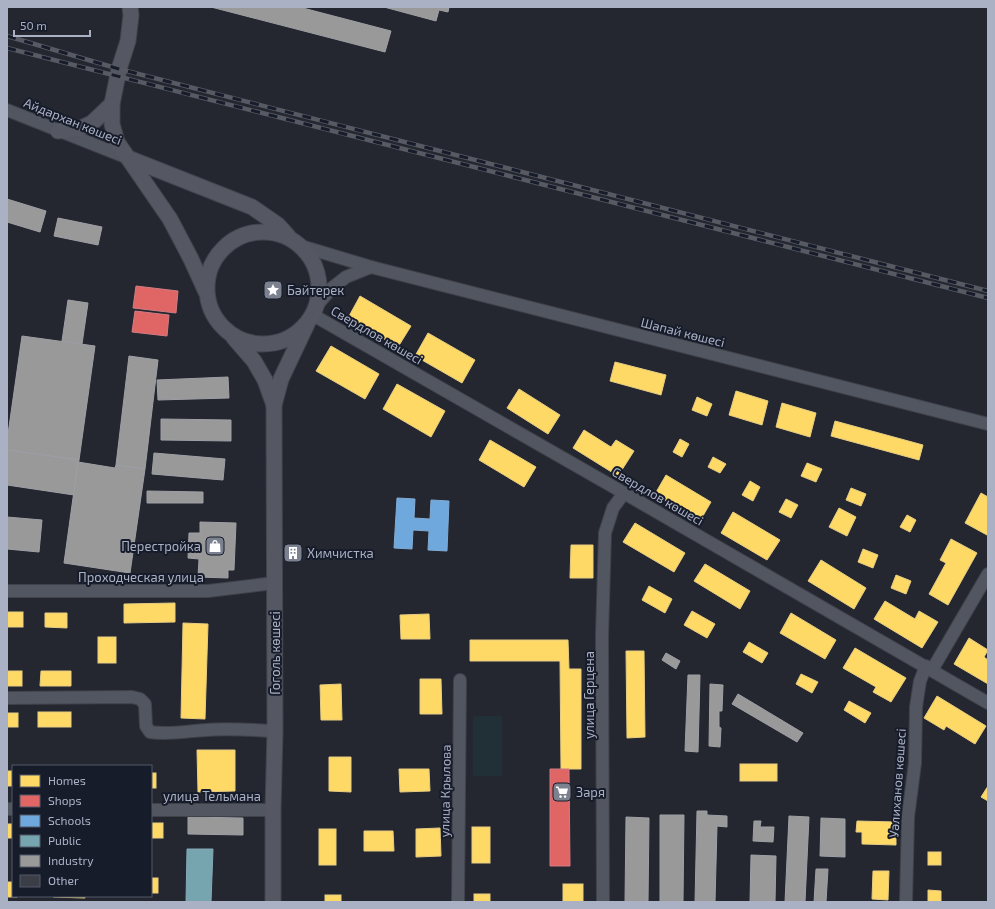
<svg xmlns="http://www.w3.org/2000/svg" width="995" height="909" viewBox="0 0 995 909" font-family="'Exo 2',sans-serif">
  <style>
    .pitch { fill: #213037 }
    .homes { fill: #ffd966; stroke: #e6cd82 }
    .shops { fill: #e06666; stroke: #d07c82 }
    .schools { fill: #6fa8dc; stroke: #81abd5 }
    .public { fill: #76a5af; stroke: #86a9b5 }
    .industry { fill: #999; stroke: #9ea0a6 }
    .building { fill: #3b3e47; stroke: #4b4e59 }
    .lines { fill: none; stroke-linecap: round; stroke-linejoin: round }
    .minor-casing { stroke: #40424a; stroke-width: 14 }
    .major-casing { stroke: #41444d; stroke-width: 17 }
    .minor { stroke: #525660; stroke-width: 12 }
    .major { stroke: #555862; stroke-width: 15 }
    .rail-casing { stroke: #575a62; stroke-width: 4.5 }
    .rail { stroke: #171c2b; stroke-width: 3; stroke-dasharray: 9; stroke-linecap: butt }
    .labels { text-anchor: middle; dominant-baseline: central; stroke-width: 4; stroke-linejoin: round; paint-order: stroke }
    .street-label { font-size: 13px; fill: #abb1c4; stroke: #171c2b }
    .poi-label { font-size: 13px; fill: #abb1c4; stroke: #171c2b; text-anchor: start }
  </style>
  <rect width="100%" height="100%" fill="#242730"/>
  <rect class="pitch" x="473" y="716" width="29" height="60"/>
  <g class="homes">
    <path d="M360,296L411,326L398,347L348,318Z"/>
    <path d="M428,333L475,360L462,383L415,356Z"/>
    <path d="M331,346L379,374L365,399L316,371Z"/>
    <path d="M615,362L666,375L661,395L610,381Z"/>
    <path d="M397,384L445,411L431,437L383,409Z"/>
    <path d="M519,389L560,415L548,434L507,408Z"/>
    <path d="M736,391L768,401L762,425L729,415Z"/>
    <path d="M697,397L712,404L707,416L692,410Z"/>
    <path d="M782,403L816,413L810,437L776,427Z"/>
    <path d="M835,421L923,445L919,460L831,436Z"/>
    <path d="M584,430L611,447L616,440L634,451L618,476L573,448Z"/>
    <path d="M680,439L689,444L682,457L673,452Z"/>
    <path d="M490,440L536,467L524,487L479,460Z"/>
    <path d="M713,457L726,464L720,473L708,467Z"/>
    <path d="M807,463L822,469L816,482L801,476Z"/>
    <path d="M666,475L711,502L700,521L655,494Z"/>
    <path d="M750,481L760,487L753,501L742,495Z"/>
    <path d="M851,488L866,494L861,506L846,500Z"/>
    <path d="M981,493L988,497V534L987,535L965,523Z"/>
    <path d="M786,499L798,505L791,518L779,512Z"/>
    <path d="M839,508L856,517L847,536L829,527Z"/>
    <path d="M733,512L780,540L767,560L721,533Z"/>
    <path d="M907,515L916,520L910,532L900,527Z"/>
    <path d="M635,523L685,553L674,572L623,542Z"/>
    <path d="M951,539L977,553L948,605L929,594L946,563L940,560Z"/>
    <path d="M571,545H593V578H570Z"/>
    <path d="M863,549L878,555L873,568L858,562Z"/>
    <path d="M821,560L866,588L854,609L808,581Z"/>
    <path d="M705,564L750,591L740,609L694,581Z"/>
    <path d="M896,575L911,581L906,594L891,588Z"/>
    <path d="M649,586L672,599L665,613L642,600Z"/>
    <path d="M885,601L915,619L919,611L938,622L922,648L874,619Z"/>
    <path d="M175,603V622L124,623V604Z"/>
    <path d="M692,611L715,624L707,638L684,625Z"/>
    <rect x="7" y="612" width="16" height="15"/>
    <path d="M45,613H67V628L45,627Z"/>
    <path d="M791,613L836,640L825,659L780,633Z"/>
    <path d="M429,614L430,639H401L400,615Z"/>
    <path d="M183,623L208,624L205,719L181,718Z"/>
    <rect x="98" y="637" width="18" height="26"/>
    <path d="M969,638L988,650L984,657L988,660V684L954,664Z"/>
    <path d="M470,640H568L569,669H581V769H561L560,661H470Z"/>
    <path d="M749,642L768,653L762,663L743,652Z"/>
    <path d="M855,648L906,678L891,702L873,692L876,687L843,668Z"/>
    <path d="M626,651H644L645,737L627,738Z"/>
    <rect x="7" y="671" width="15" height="15"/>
    <path d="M41,671H71V686H40Z"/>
    <path d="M801,674L818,682L812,693L796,684Z"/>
    <path d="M420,679H441L442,714H420Z"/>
    <path d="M341,684L342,720H321L320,685Z"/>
    <path d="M937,696L986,726L975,744L946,726L944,730L924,718Z"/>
    <path d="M849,701L871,713L865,723L844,710Z"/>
    <rect x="38" y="712" width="33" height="15"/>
    <rect x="7" y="713" width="11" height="14"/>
    <path d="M197,750H235V791L198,792Z"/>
    <path d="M329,757H351V792L329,791Z"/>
    <rect x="740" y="764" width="37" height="17"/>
    <path d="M399,769H429L430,791L400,792Z"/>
    <rect x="7" y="771" width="6" height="15"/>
    <rect x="151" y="773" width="5" height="15"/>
    <path d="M988,786V801L981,797Z"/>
    <path d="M857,821L896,822V845L862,844V832H856Z"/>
    <rect x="151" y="823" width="12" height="15"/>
    <rect x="7" y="824" width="6" height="14"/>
    <rect x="472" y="827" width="18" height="36"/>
    <path d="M440,828L441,856L416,857V829Z"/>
    <rect x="319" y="829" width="17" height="36"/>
    <path d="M364,831H393L394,851H364Z"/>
    <rect x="928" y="852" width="13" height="13"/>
    <path d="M873,871H889L888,900L872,899Z"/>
    <rect x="151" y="878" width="7" height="15"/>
    <path d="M7,882H13V896L17,897H7Z"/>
    <rect x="563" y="884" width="20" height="18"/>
    <path d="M928,890L941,891V902H928Z"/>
    <rect x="474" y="894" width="16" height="8"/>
    <rect x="325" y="895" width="16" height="7"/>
    <path d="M53,896H85V898L53,897Z"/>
  </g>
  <g class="shops">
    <path d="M136,286L178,291L176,313L133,308Z"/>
    <path d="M135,311L169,315L167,336L132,332Z"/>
    <path d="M550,769H569L570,866H550Z"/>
  </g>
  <path class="schools" d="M397,498L415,499L414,518L430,519L431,500L449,501L447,551L428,550L429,531L413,530L412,549L394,548Z"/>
  <path class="public" d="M187,849H213L211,902H186Z"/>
  <g class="industry">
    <path d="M211,7H299L391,31L385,52Z"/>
    <path d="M384,7H449L448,12L439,10L436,21Z"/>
    <path d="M7,199L46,211L40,232L7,222Z"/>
    <path d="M58,218L102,227L98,245L54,236Z"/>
    <path d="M68,300L88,303L82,344L62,341Z"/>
    <path d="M22,336L95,346L79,460L7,450V441Z"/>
    <path d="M129,356L158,360L145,469L116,465Z"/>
    <path d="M228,377L229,398L158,400L157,380Z"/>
    <path d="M161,419L231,420V441L161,440Z"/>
    <path d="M7,450L79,460L74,495L7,485Z"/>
    <path d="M154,453L225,459L223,480L152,474Z"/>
    <path d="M78,462L115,468L116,465L145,469L130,573L64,563Z"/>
    <path d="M147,491L203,492V503H147Z"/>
    <path d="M7,517L42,520L39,552L7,549Z"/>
    <path d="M200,522L236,523L234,570H228V578L198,577L199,559L188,558L189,533H200Z"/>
    <path d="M666,653L680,661L676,669L662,660Z"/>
    <path d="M688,675H700L698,752L685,751Z"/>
    <path d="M710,684L723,685L722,711H719V727L721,728L720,747L709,746Z"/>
    <path d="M738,694L803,733L797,742L732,704Z"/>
    <path d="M697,811H707V815L727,816V827L717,826L715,902H695Z"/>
    <path d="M660,815H684L683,902H660Z"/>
    <path d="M789,816L809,817L805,902H785Z"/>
    <path d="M188,817L243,818V835L188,834Z"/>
    <path d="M626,817L649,818L648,902H625Z"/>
    <path d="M821,818L845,819V857L820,856Z"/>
    <path d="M754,821H761L760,827H774L773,842L753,841Z"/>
    <path d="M751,855L776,856L775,902H750Z"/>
    <path d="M816,869H828L826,902H814Z"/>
  </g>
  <rect class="building" x="290" y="548" width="6" height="10"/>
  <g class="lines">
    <defs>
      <g id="minor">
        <path d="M7,110L128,158"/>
        <path d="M301,246L371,267L988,424"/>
        <path d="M317,305L332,288L346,277L371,267"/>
        <path d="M313,315L624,493L988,703"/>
        <path d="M7,591H208L274,583"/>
        <path d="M932,670L988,574"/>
        <path d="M7,698L132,697L140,699L145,704L146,726L150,732C167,735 188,731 206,730C228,728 253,730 275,731"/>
        <path d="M7,809H13"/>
        <path d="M151,810H273"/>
        <path d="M458,902L460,680"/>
        <path d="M603,902L602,636L605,533L613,508L624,493"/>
        <path d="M906,902L908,817L915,763L916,707L920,681L926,666"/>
      </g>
      <g id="major">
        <path d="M130,7L131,15L128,41L119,69L112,104V124L117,142L170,219L191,259L206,292"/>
        <path d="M58,131L81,128L92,123L112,104"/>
        <path d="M128,158L252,207L278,225L288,236"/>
        <circle cx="263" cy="288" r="56"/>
        <path d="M234,338L254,361L265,380L274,405"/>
        <path d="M273,902V810L275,731L274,405L281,379L307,324"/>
      </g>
    </defs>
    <use href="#minor" class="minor-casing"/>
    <use href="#major" class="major-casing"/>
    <use href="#minor" class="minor"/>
    <use href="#major" class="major"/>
    <defs>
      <g id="rail">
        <path d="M7,36L119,69L988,291"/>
        <path d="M7,48L988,298"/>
      </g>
    </defs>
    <use href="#rail" class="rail-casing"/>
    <use href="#rail" class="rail"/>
  </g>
  <defs>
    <symbol id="sight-square" viewBox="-11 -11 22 22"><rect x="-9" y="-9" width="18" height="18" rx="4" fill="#7c8190" stroke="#171c2b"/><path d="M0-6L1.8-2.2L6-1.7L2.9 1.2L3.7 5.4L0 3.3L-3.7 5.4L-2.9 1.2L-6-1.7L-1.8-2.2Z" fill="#fff"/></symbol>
    <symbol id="shop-square" viewBox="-11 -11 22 22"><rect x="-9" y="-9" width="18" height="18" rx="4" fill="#7c8190" stroke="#171c2b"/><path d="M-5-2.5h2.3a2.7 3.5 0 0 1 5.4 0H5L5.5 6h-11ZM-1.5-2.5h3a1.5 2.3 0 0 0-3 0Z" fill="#fff"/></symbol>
    <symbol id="building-square" viewBox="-11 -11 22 22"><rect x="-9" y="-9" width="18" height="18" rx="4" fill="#7c8190" stroke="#171c2b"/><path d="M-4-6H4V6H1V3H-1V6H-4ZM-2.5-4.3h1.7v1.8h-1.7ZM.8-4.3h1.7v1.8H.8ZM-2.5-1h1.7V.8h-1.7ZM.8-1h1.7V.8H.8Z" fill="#fff"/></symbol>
    <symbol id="supermarket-square" viewBox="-11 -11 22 22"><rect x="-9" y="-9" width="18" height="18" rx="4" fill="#7c8190" stroke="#171c2b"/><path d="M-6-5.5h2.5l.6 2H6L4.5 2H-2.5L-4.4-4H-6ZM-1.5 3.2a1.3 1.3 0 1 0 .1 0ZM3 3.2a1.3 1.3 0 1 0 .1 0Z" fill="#fff"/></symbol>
  </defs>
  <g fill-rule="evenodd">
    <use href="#sight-square" x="262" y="279" width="22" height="22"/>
    <use href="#shop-square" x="204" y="535" width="22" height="22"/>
    <use href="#building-square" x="282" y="542" width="22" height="22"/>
    <use href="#supermarket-square" x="551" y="781" width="22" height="22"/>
  </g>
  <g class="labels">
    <g class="street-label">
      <text transform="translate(73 121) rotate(22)">Айдархан көшесі</text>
      <text transform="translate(683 332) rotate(14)">Шапай көшесі</text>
      <text transform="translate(377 335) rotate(30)">Свердлов көшесі</text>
      <text transform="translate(658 496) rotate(30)">Свердлов көшесі</text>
      <text x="141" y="577">Проходческая улица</text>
      <text transform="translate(275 653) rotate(-90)">Гоголь көшесі</text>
      <text transform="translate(589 695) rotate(-90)">улица Герцена</text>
      <text transform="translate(897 783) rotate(-86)">Уәлиханов көшесі</text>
      <text transform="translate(445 791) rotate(-89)">улица Крылова</text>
      <text x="212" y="796">улица Тельмана</text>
    </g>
    <g class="poi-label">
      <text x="287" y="290">Бәйтерек</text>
      <text x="201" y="546" text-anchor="end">Перестройка</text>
      <text x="307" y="553">Химчистка</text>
      <text x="576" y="792">Заря</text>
    </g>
  </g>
  <rect width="995" height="909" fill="none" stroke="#abb1c4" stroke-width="16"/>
  <rect x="12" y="765" width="140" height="132" fill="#171c2b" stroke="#525868"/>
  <rect x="20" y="775" width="20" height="12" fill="#ffd966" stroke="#525868"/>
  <text x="48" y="785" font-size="12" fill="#abb1c4">Homes</text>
  <rect x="20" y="795" width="20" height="12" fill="#e06666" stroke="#525868"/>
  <text x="48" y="805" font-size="12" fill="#abb1c4">Shops</text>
  <rect x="20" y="815" width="20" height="12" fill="#6fa8dc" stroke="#525868"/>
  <text x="48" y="825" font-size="12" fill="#abb1c4">Schools</text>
  <rect x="20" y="835" width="20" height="12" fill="#76a5af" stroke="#525868"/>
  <text x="48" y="845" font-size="12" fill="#abb1c4">Public</text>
  <rect x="20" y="855" width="20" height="12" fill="#999999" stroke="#525868"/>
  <text x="48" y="865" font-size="12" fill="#abb1c4">Industry</text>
  <rect x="20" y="875" width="20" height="12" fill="#3b3e47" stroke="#525868"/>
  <text x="48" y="885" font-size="12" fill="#abb1c4">Other</text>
  <path d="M14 30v6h76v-6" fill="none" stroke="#abb1c4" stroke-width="2"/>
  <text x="20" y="30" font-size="12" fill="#abb1c4" stroke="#171c2b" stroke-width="3" paint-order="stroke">50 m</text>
</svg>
